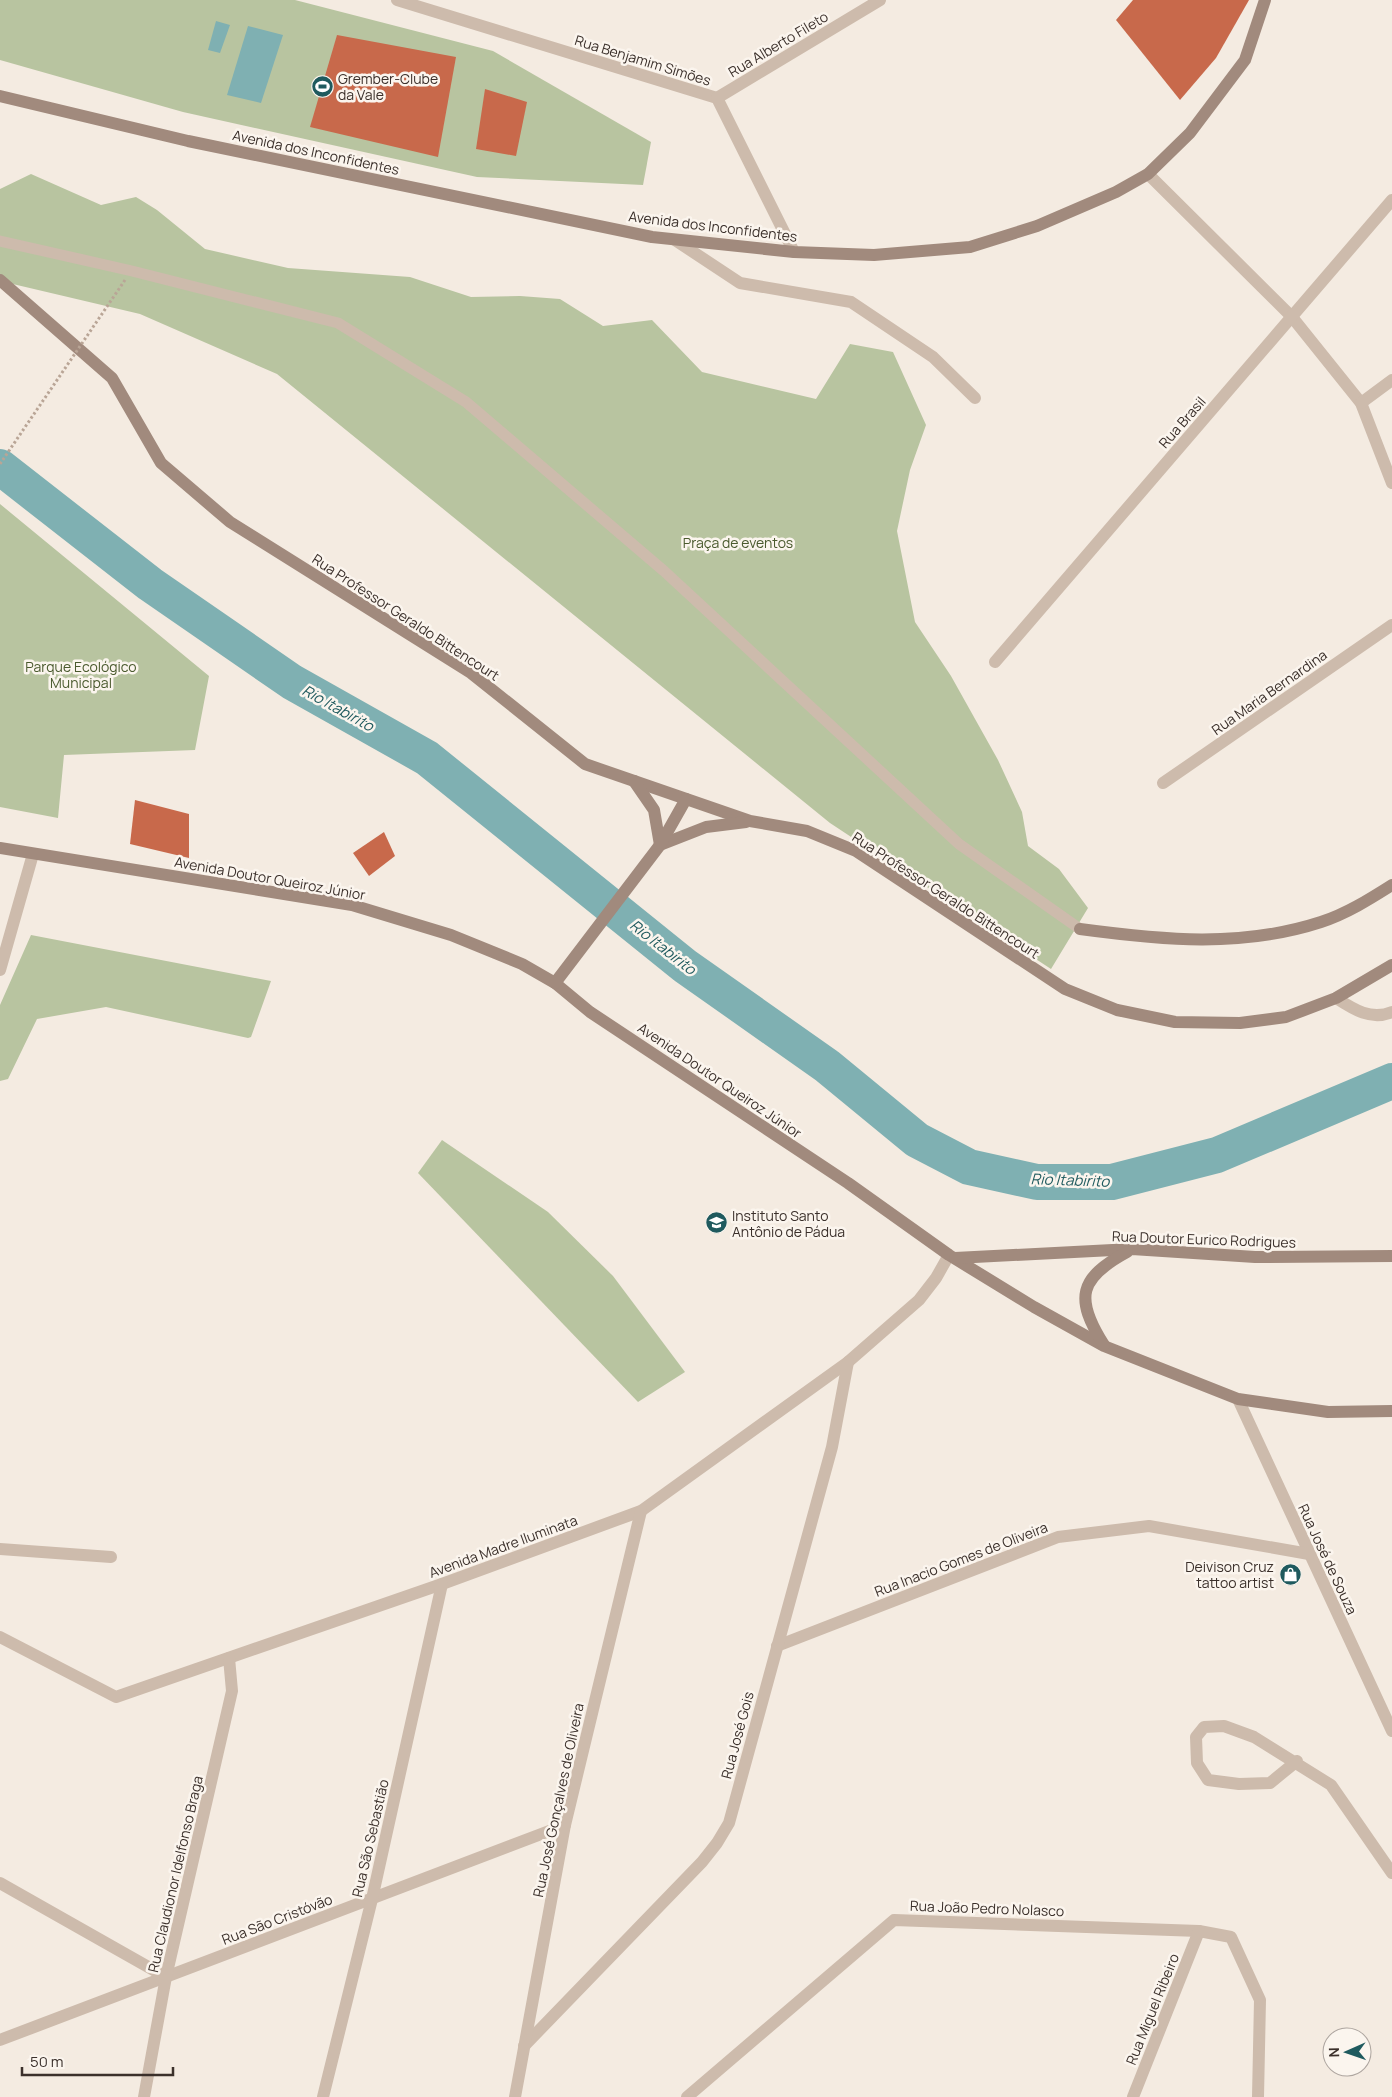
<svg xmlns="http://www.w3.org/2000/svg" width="1392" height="2097" viewBox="0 0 1392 2097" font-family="Manrope,sans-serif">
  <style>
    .green { fill: #b8c4a0 }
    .water { fill: #7fb0b2 }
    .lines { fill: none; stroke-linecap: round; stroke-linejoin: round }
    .river { stroke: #7fb0b2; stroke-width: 36 }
    .building { fill: #c8694b }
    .lane { stroke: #cdbbac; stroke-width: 11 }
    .street { stroke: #cdbbac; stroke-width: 12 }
    .secondary { stroke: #a18a7d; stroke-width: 12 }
    .path-bridge { stroke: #b9a596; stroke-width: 3; stroke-dasharray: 2.5 2.5; stroke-linecap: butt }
    .labels { text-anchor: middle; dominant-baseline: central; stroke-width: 5; stroke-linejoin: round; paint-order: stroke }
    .street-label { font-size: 14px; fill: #3b302b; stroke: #fbf5ee }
    .poi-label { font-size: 14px; fill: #3b302b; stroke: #fbf5ee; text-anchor: start }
    .park-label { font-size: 14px; fill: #4a5a2e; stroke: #fbf5ee }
    .water-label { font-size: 15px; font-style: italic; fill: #1f5a5e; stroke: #fbf5ee }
  </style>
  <rect width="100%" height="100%" fill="#f4ebe1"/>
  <g class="green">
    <path d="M0,0H295L493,51L651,142L643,185L477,177L183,112L0,60Z"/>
    <path d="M31,174L101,205L136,197L157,210L205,249L288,268L410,277L471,297L520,296L560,299L603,326L652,320L702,372L816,399L850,344L893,352L926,425L910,470L897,531L915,622L951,676L998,760L1022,812L1028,846L1059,869L1088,908L1051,969L830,823L277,374L140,314L0,281V189Z"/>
    <path d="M0,504L209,676L195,750L64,755L58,818L0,807Z"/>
    <path d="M31,935L271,981L251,1037L248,1038L106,1007L37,1019L8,1079L0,1081V1005Z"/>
    <path d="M442,1140L548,1212L613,1276L685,1372L638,1402L418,1173Z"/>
  </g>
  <g class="water">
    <path d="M216,21L230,25L220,53L208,50Z"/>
    <path d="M248,26L283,35L261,103L227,95Z"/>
  </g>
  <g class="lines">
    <path class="river" d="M0,467L150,584L292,682L427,758L685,966L827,1066L917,1140L969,1167L1037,1182H1112L1217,1155L1392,1081"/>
  </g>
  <g class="building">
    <path d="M1133,0H1249L1216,58L1180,100L1116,20Z"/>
    <path d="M337,35L456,57L438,157L310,127Z"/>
    <path d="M485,89L527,102L516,156L476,149Z"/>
    <path d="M135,800L189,814V858L130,844Z"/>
    <path d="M384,832L395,856L369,876L353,853Z"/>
  </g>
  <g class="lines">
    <path class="lane" d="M0,241L132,271L338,323L466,402L664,571L959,844L1080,929"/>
    <g class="street">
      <path d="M397,0L717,98L794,252"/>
      <path d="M717,98L880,0"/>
      <path d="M1148,174L1292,317L1361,403L1392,483"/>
      <path d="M675,240L740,283L851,302L933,357L975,398"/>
      <path d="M1361,403L1392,380"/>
      <path d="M995,662L1392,200"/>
      <path d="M1163,783L1392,625"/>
      <path d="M0,970L33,854"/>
      <path d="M1336,998C1353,1009 1371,1021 1392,1012"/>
      <path d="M1238,1399L1392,1731"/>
      <path d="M0,1549L111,1557"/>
      <path d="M0,1637L116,1697L442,1584L641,1511L848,1362L919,1300L936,1278L949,1255"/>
      <path d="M777,1646L1058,1537L1149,1526L1309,1554"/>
      <path d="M1297,1761L1270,1783L1239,1784L1208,1780L1197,1763L1196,1737L1204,1727L1224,1726L1254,1737L1331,1785L1392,1873"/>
      <path d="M0,1883L166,1977"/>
      <path d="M0,2040L565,1825"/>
      <path d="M524,2046L702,1862L717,1843L729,1823L832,1447L848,1362"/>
      <path d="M144,2097L166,1977L232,1691L229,1658"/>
      <path d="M323,2097L372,1899L442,1584"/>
      <path d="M515,2097L565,1825L641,1511"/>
      <path d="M687,2097L894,1920L1199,1931L1231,1937L1260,2000L1258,2097"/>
      <path d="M1133,2097L1199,1931"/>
    </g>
    <g class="secondary">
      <path d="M0,96L188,141L652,237L794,252L874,255L970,247L1037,226L1116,192L1148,174L1190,133L1245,60L1265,0"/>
      <path d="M0,280L112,378L161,463L230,522L471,673L585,764L750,821L807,831L856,851L1065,989L1117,1010L1175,1022L1240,1023L1286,1017L1336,998L1392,965"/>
      <path d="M634,781L654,810L660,845L706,827L746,822"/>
      <path d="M0,848L352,905L451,935L522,964L555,983L590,1012L848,1183L949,1255L1034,1307L1104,1346L1238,1399L1328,1412L1392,1411"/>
      <path d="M1080,929C1162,940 1241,948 1321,922C1346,914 1370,899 1392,885"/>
      <path d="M555,983L660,845L686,799"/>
      <path d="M955,1258L1132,1249L1255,1257L1392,1256"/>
      <path d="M1104,1345C1074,1298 1079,1278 1127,1252"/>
    </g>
    <path class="path-bridge" d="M0,464L125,280"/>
  </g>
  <defs>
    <symbol id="stadium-disc" viewBox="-11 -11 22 22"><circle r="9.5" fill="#1f5a5e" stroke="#fbf5ee"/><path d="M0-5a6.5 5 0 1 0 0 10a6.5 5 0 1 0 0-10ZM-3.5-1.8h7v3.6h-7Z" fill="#fff"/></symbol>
    <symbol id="school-disc" viewBox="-11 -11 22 22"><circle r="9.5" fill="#1f5a5e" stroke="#fbf5ee"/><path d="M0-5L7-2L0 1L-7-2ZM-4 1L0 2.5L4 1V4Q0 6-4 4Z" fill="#fff"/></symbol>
    <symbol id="shop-disc" viewBox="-11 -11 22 22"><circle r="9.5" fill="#1f5a5e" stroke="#fbf5ee"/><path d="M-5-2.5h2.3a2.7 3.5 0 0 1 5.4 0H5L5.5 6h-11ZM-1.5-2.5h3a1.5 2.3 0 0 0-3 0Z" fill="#fff"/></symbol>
  </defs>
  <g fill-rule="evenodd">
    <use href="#stadium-disc" x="310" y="74" width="25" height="25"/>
    <use href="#school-disc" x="704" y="1210" width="25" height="25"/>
    <use href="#shop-disc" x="1278" y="1562" width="25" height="25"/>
  </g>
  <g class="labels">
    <g class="street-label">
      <text transform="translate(778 44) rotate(-31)">Rua Alberto Fileto</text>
      <text transform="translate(643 60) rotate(17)">Rua Benjamim Simões</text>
      <text transform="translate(316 152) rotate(12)">Avenida dos Inconfidentes</text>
      <text transform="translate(713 226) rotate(7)">Avenida dos Inconfidentes</text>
      <text transform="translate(1182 422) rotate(-49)">Rua Brasil</text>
      <text transform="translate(406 617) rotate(33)">Rua Professor Geraldo Bittencourt</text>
      <text transform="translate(1269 692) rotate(-35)">Rua Maria Bernardina</text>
      <text transform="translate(270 878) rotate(10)">Avenida Doutor Queiroz Júnior</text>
      <text transform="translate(946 895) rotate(33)">Rua Professor Geraldo Bittencourt</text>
      <text transform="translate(720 1080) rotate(34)">Avenida Doutor Queiroz Júnior</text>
      <text transform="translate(1204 1239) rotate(2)">Rua Doutor Eurico Rodrigues</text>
      <text transform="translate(503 1546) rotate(-20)">Avenida Madre Iluminata</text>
      <text transform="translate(961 1559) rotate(-21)">Rua Inacio Gomes de Oliveira</text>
      <text transform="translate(1328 1559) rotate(65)">Rua José de Souza</text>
      <text transform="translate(737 1735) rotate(-75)">Rua José Gois</text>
      <text transform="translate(558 1800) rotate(-78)">Rua José Gonçalves de Oliveira</text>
      <text transform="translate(370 1838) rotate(-77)">Rua São Sebastião</text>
      <text transform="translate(175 1874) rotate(-77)">Rua Claudionor Idelfonso Braga</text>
      <text transform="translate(987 1908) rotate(2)">Rua João Pedro Nolasco</text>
      <text transform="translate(277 1919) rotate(-21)">Rua São Cristóvão</text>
      <text transform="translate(1152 2009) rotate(-68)">Rua Miguel Ribeiro</text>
    </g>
    <g class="poi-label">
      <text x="338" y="78">Grember-Clube<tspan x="338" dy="16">da Vale</tspan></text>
      <text x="732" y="1215">Instituto Santo<tspan x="732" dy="16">Antônio de Pádua</tspan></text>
      <text x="1274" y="1566" text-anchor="end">Deivison Cruz<tspan x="1274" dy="16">tattoo artist</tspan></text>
    </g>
    <g class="park-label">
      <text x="738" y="542">Praça de eventos</text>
      <text x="81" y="666">Parque Ecológico<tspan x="81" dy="16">Municipal</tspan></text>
    </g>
    <g class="water-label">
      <text transform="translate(338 708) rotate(29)">Rio Itabirito</text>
      <text transform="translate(663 947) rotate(38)">Rio Itabirito</text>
      <text transform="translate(1070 1180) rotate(2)">Rio Itabirito</text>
    </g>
  </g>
  <g transform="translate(1347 2052) rotate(268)"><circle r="24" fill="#fbf5ee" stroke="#aea6a0"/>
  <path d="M0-4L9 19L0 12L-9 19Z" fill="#1f5a5e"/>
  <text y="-8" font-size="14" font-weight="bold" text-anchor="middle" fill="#3b302b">N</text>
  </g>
  <path d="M22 2067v8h151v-8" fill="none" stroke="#3b302b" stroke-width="2.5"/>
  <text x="30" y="2067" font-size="15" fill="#3b302b" stroke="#fbf5ee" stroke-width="4" paint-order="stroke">50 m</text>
</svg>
